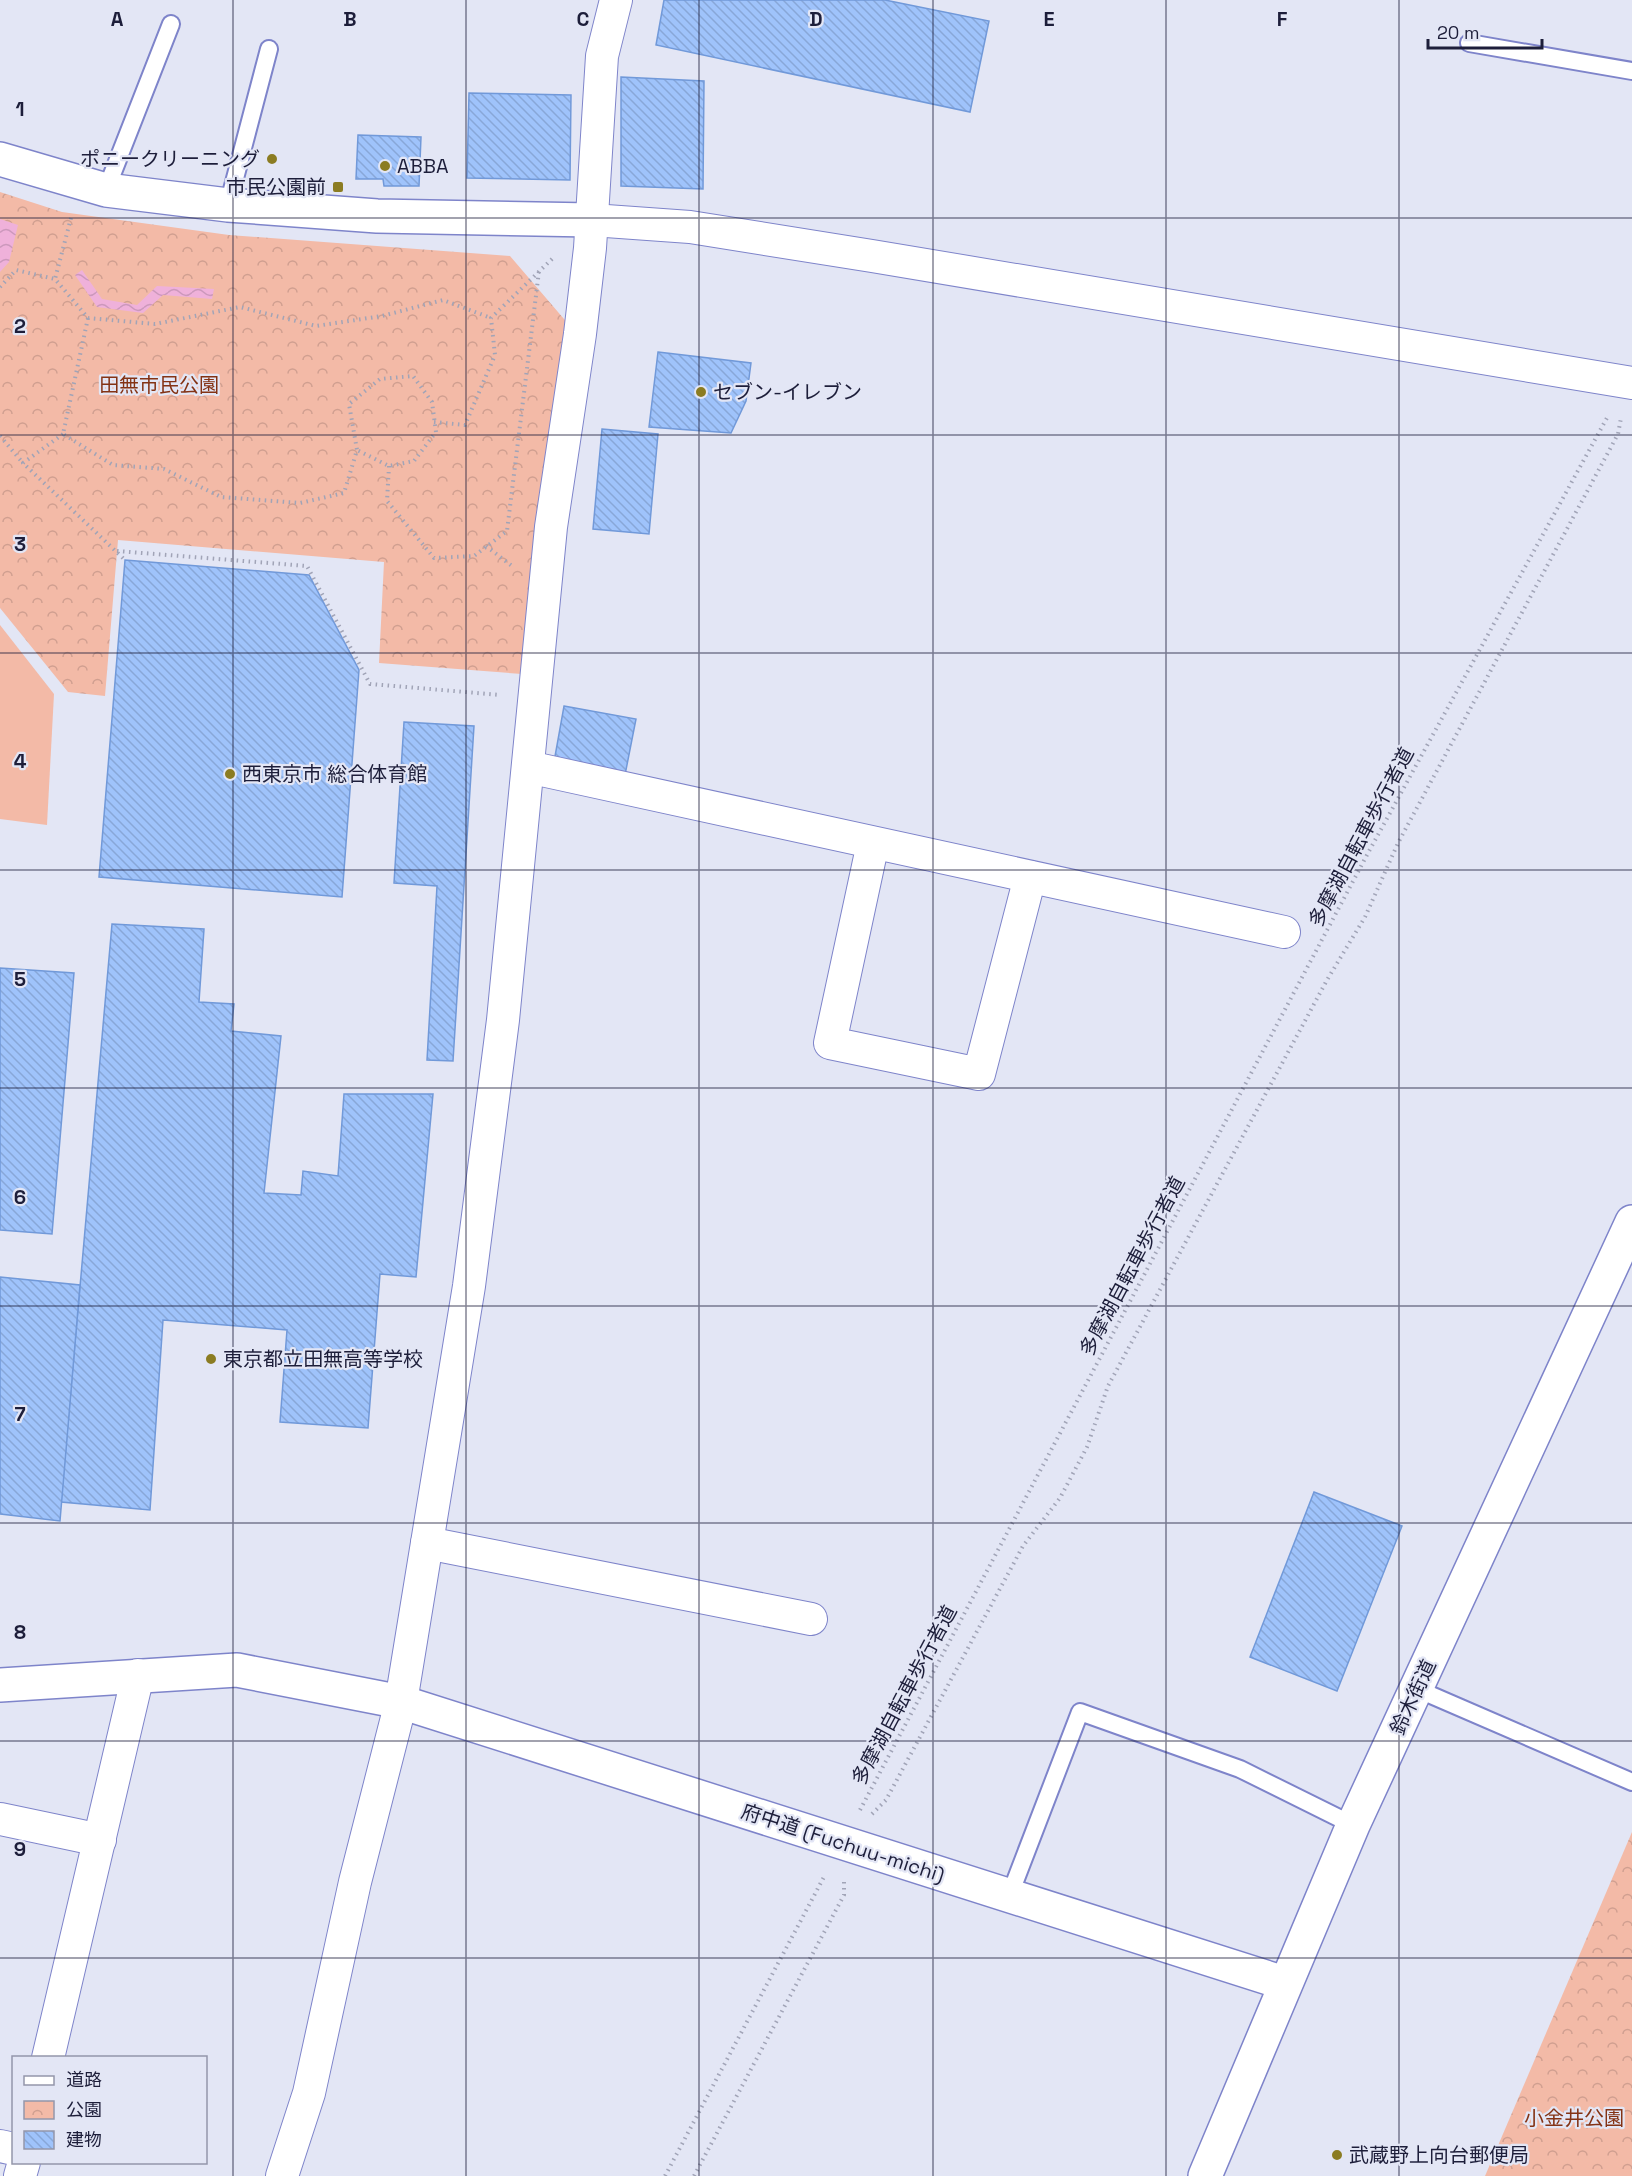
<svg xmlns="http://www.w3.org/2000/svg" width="1632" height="2176" viewBox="0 0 1632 2176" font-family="'Space Grotesk','Noto Sans JP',sans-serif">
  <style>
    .park { fill: url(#park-crowns) }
    .pitch { fill: #f3baa7 }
    .water { fill: url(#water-waves) }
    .building { fill: url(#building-back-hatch); stroke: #7199d9; stroke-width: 1.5 }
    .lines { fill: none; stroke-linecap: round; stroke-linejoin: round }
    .lane-casing { stroke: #7e84ca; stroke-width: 20 }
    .street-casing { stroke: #7e84ca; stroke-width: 34 }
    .secondary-casing { stroke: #7e84ca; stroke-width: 36 }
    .path { stroke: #a1a4b7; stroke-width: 4; stroke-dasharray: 1.5 4.5; stroke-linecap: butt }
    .lane { stroke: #fff; stroke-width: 16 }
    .street { stroke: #fff; stroke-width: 32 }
    .secondary { stroke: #fff; stroke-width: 33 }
    .grid { fill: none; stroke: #1d1e3a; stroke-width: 1.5; stroke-opacity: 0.55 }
    .poi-dot { fill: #8b7c22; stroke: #e3e6f5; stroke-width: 2 }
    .labels { text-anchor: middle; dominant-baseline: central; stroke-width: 4.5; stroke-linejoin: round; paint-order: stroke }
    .poi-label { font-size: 20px; fill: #1d1e3a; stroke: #e3e6f5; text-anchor: start }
    .park-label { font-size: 20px; fill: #843315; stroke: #e3e6f5 }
    .street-label { font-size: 20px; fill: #1d1e3a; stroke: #e3e6f5 }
    .grid-label { font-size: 20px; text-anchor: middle; font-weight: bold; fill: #1d1e3a; stroke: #e3e6f5; stroke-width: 4.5; stroke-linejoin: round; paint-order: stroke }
  </style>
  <defs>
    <pattern id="park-crowns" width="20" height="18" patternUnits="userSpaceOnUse" patternTransform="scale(1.5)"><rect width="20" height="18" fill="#f3baa7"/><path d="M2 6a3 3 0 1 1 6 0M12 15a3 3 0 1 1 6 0" fill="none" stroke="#d09f90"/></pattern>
    <pattern id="water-waves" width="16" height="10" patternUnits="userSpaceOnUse" patternTransform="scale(1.5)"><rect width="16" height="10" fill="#efb1da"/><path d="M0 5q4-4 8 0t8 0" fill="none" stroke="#cc98bc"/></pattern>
    <pattern id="building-back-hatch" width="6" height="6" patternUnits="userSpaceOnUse" patternTransform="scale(1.5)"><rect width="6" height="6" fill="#9fc3fb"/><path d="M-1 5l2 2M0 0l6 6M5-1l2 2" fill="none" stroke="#88a7d8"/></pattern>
  </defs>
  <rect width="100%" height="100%" fill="#e3e6f5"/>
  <g class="park">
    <path d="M0,192L62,212L229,235L510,256L570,326L522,674L379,663L384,562L118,540L105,696L68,692L0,608Z"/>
    <path d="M1632,1832V2176H1485Z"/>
  </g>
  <path class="pitch" d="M0,625L54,694L47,825L0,819Z"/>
  <g class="water">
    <path d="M0,219L18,225L9,262L0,272Z"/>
    <path d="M82,270L102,299L137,305L157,286L214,289L212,299L163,295L143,313L97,307L75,275Z"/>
  </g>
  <g class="building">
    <path d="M664,0H885L989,21L970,112L656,45Z"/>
    <path d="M621,77L704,81L703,189L621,186Z"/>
    <path d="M469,93L571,95L570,180L467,178Z"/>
    <path d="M358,135L421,137L419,186H384L383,179H356Z"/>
    <path d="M658,352L751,363L746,401L731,433L649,427Z"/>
    <path d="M602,429L658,434L649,534L593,529Z"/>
    <path d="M125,560L309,575L359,670L342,897L99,877Z"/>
    <path d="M564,706L636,719L625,775L554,762Z"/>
    <path d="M404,722L474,726L453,1061L427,1060L437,886L394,883Z"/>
    <path d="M112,924L204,929L199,1002L234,1004L231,1031L281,1036L264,1193L301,1195L303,1171L338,1176L344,1094H433L416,1277L380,1274L368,1428L280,1422L287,1330L163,1320L150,1510L61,1502Z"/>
    <path d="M0,968L74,973L52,1234L0,1230Z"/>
    <path d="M0,1277L80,1285L60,1521L0,1514Z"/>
    <path d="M1314,1492L1402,1526L1337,1691L1250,1657Z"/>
  </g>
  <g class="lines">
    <defs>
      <g id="lane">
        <path d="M1469,43L1632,71"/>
        <path d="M106,190L171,24"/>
        <path d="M228,205L269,49"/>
        <path d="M1417,1689L1632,1782"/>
        <path d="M1009,1897L1080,1712L1240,1769L1353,1825"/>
      </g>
      <g id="street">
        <path d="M592,220L690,227L872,256L1632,383"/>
        <path d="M528,767L1284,932"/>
        <path d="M873,843L830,1043L979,1074L1030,877"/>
        <path d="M427,1543L811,1619"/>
        <path d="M0,1819L100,1840"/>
        <path d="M48,2058L138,1675"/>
        <path d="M0,2146L14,2149"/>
        <path d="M20,2176L24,2162"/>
        <path d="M282,2176L309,2093L355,1882L401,1702L469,1286L503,1020L551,527L580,334L590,248L602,56L616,0"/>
      </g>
      <g id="secondary">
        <path d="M0,159L106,190L228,205L377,216L592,220"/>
        <path d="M0,1685L237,1670L401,1702L1284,1983"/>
        <path d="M1205,2176L1353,1825L1632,1222"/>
      </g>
    </defs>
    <use href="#lane" class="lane-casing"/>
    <use href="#street" class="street-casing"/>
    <use href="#secondary" class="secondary-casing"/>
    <g class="path">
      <path d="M71,218L55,279L88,318L155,324L240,307L316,326L382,316L443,300L491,318"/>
      <path d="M0,287L16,270L55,279"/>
      <path d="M88,318L63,434L113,465L164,469L221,497L300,503L344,493L357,450L349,404L380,379L413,376L432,402L436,432L414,461L389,466L357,450"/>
      <path d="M434,422L465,425L495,355L491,318L553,258"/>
      <path d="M63,434L23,463L125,560"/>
      <path d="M0,436L23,463"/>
      <path d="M389,466L387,501L434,558L474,556L507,531L539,271"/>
      <path d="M486,546L512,566"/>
      <path d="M117,551L307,566L370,684L501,695"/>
      <path d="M860,1810L1368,853L1608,416"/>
      <path d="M872,1814L886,1800L1023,1546L1060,1498L1087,1447L1108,1386L1327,980L1365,917L1398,843L1618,434L1621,418"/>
      <path d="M665,2176L825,1875"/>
      <path d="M694,2176L844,1895V1881"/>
    </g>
    <use href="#lane" class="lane"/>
    <use href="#street" class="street"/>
    <use href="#secondary" class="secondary"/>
  </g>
  <path class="grid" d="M233,0V2176M466,0V2176M699,0V2176M933,0V2176M1166,0V2176M1399,0V2176M0,218H1632M0,435H1632M0,653H1632M0,870H1632M0,1088H1632M0,1306H1632M0,1523H1632M0,1741H1632M0,1958H1632"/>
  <g class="poi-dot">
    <circle cx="272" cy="159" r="6"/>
    <circle cx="385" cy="166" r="6"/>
    <rect x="332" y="181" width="12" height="12" rx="3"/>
    <circle cx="701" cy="392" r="6"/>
    <circle cx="230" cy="774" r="6"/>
    <circle cx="211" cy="1359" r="6"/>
    <circle cx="1337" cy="2155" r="6"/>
  </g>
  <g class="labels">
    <g class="poi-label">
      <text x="260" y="159" text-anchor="end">ポニークリーニング</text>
      <text x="397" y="166">ABBA</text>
      <text x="326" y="187" text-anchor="end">市民公園前</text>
      <text x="713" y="392">セブン-イレブン</text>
      <text x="242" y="774">西東京市 総合体育館</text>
      <text x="223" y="1359">東京都立田無高等学校</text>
      <text x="1349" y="2155">武蔵野上向台郵便局</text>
    </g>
    <g class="park-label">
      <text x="159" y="385">田無市民公園</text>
      <text x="1574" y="2118">小金井公園</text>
    </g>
    <g class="street-label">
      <text transform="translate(1361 837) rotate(-62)">多摩湖自転車歩行者道</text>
      <text transform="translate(1132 1266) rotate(-62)">多摩湖自転車歩行者道</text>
      <text transform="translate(904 1695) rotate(-62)">多摩湖自転車歩行者道</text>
      <text transform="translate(1413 1697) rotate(-65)">鈴木街道</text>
      <text transform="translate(843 1843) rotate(18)">府中道 (Fuchuu-michi)</text>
    </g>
  </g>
  <g class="grid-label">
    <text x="117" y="26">A</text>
    <text x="350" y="26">B</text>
    <text x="583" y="26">C</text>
    <text x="816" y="26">D</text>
    <text x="1049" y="26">E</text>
    <text x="1282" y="26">F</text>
    <text x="20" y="116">1</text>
    <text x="20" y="333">2</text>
    <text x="20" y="551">3</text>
    <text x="20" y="768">4</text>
    <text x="20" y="986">5</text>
    <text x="20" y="1204">6</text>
    <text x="20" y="1421">7</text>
    <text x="20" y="1639">8</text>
    <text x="20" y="1856">9</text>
  </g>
  <rect x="12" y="2056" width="195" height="108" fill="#e3e6f5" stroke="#9496aa" stroke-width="1.5"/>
  <rect x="24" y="2076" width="30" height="9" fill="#ffffff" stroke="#9496aa" stroke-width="1.5"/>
  <text x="66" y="2086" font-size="18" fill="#1d1e3a">道路</text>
  <rect x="24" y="2101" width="30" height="18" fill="url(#park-crowns)" stroke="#9496aa" stroke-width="1.5"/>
  <text x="66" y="2116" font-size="18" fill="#1d1e3a">公園</text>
  <rect x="24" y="2131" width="30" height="18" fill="url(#building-back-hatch)" stroke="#9496aa" stroke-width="1.5"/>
  <text x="66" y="2146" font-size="18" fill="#1d1e3a">建物</text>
  <path d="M1428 39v9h114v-9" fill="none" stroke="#1d1e3a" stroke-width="3"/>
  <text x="1437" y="39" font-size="18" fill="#1d1e3a" stroke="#e3e6f5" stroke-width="4.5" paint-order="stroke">20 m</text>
</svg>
